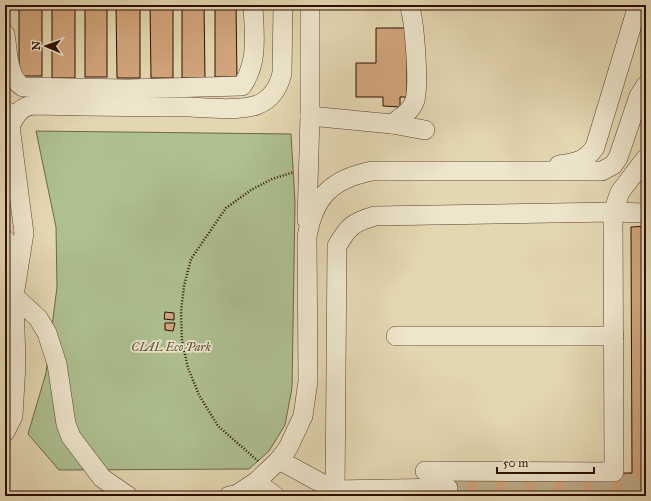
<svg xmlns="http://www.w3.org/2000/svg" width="651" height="501" viewBox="0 0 651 501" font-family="'IM FELL Great Primer',serif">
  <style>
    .green { fill: #aebf90; stroke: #6e6648 }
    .building { fill: #d1a47b; stroke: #2d0e01 }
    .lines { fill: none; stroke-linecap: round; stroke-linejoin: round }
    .minor-tunnel { stroke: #bfaf8e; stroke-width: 19; stroke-dasharray: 19 10; stroke-linecap: butt }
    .minor-casing { stroke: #5a402d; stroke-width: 20 }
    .path { stroke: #2d0e01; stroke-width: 2.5; stroke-dasharray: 1 2; stroke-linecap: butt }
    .minor { stroke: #ede5cc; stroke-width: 19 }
    .labels { text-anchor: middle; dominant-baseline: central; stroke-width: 3.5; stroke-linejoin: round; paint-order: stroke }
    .park-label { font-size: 12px; font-style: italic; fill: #5a4c33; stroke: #ede5cc }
  </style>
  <rect width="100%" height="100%" fill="#e3d7b1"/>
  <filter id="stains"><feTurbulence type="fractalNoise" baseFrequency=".005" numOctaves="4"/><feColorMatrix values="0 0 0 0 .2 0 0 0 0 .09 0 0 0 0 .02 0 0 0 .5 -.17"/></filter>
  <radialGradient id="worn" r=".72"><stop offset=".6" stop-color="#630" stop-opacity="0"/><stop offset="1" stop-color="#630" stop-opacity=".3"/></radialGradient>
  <path class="green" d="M36,131L291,134L295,202L292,388L285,425L269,451L249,469L59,470L28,434L46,373L57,287L56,227Z"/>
  <g class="building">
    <rect x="19" y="5" width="23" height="71"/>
    <rect x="52" y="5" width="23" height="73"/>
    <rect x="85" y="5" width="22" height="72"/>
    <path d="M116,5H140V78H117Z"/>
    <path d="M150,5H173V78H151Z"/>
    <path d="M182,5H204L205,78H182Z"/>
    <path d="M215,5H236L237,77H215Z"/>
    <path d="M376,28H407V97H400V107L383,106V97H356V63H376Z"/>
    <path d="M646,226V496H448V474L632,473L631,227Z"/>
    <path d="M165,312L174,313V320L164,319Z"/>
    <path d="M165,323H175L173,331L165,330Z"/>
  </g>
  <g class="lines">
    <path class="minor-tunnel" d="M448,488L622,487C632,486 643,483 646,472"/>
    <defs>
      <g id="minor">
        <path d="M5,34C8,51 7,78 23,87L127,89L242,86C259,61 254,34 253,5"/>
        <path d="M5,110L10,126L24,233L14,296L38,318L47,333L57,364L66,424L71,437L102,478L128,496"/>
        <path d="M310,116L392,124C401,117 411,112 415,100C419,85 415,20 409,5"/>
        <path d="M392,124L425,130"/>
        <path d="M10,126C16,115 20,106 34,105C86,106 138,107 190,107C209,108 239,111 257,105C272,99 279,87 282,73L283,5"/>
        <path d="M559,165C575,163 586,161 595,147L638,5"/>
        <path d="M307,220L310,116V5"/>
        <path d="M5,239L14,296L16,364L13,416L5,432"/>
        <path d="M396,336H614"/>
        <path d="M279,460L334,490L448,488"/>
        <path d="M425,471L614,472L613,212L620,192L646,158"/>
        <path d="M256,482L275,496"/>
        <path d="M229,496L236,495L256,482L279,460L288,448L303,416L308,381L307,237C314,196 332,179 372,171H602L613,165L618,158L639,96L646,85"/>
        <path d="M335,496L337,246C348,227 353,222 375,216L613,212L646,213"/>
      </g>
    </defs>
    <use href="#minor" class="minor-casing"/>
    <path class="path" d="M258,461L218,426L199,395L188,368L182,341L181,312L184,286L191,259L226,208L251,190L272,179L294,172"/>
    <use href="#minor" class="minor"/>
  </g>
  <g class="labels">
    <g class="park-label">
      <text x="171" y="347">CIAL Eco Park</text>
    </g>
  </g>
  <rect width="651" height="501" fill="none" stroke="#e3d7b1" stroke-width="20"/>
  <rect x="6" y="6" width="639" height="489" fill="none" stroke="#2d0e01" stroke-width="2"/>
  <rect x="10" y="10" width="631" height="481" fill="none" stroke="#2d0e01"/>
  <g transform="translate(46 46) rotate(272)" stroke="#ede5cc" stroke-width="3" paint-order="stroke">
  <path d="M0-3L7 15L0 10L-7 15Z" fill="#2d0e01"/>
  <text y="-6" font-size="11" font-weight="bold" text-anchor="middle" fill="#2d0e01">N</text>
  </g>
  <path d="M497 467v6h97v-6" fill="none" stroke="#2d0e01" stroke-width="2"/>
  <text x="503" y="467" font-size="12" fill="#2d0e01" stroke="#ede5cc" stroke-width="3" paint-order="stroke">50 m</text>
  <rect width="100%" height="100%" filter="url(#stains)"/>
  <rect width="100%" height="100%" fill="url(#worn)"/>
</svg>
